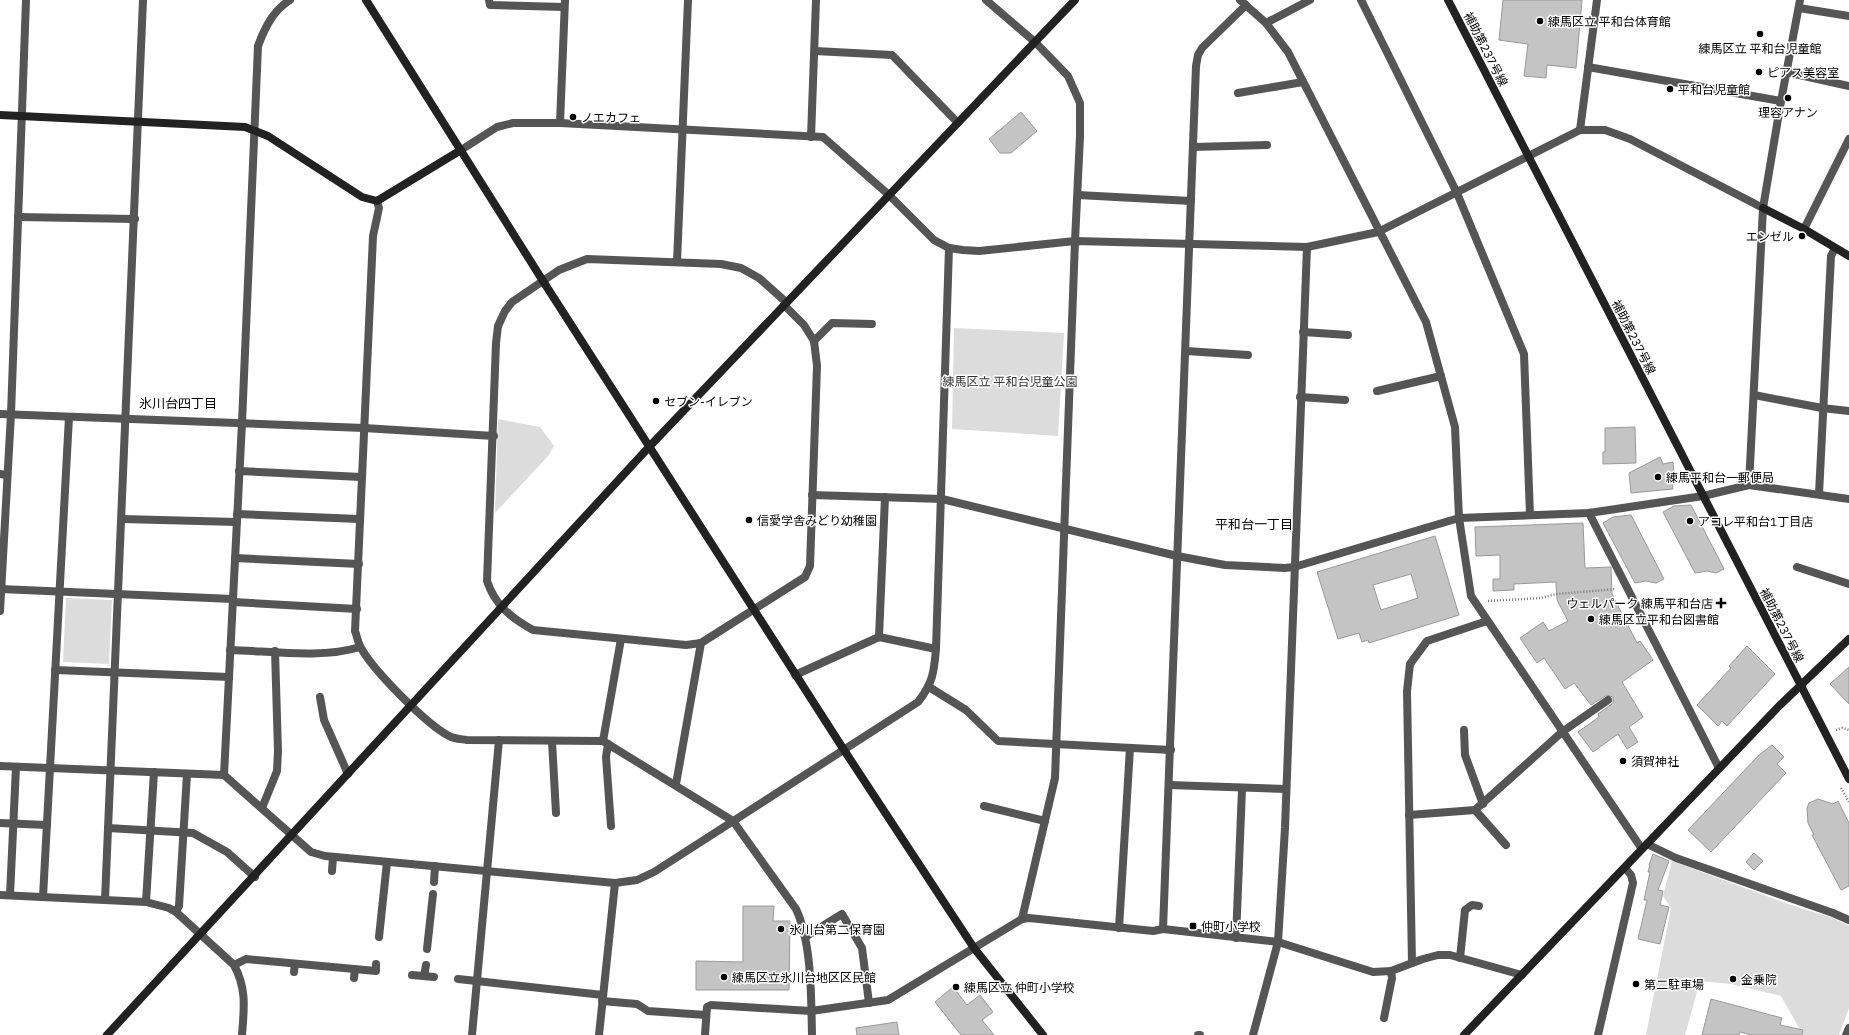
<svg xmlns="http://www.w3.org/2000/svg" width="1849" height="1035" viewBox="0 0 1849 1035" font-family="'IBM Plex Sans','Noto Sans JP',sans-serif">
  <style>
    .green { fill: #dcdcdc }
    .building { fill: #c4c4c4; stroke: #999; fill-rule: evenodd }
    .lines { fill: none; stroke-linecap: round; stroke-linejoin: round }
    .path { stroke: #777; stroke-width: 2.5; stroke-dasharray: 1 2; stroke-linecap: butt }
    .lane { stroke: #555; stroke-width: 8 }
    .street { stroke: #555; stroke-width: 8 }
    .secondary { stroke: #222; stroke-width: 8 }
    .poi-dot { fill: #000; stroke: #fff; stroke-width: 1.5 }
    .labels { text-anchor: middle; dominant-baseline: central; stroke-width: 3; stroke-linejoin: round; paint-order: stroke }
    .poi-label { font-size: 12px; fill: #000; stroke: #fff; text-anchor: start }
    .street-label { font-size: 12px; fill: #000; stroke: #fff }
    .park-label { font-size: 12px; fill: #333; stroke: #fff }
    .neighbourhood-label { font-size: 13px; fill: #000; stroke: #fff }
  </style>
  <rect width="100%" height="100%" fill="#fff"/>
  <g class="green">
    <path d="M954,328L1064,333L1058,436L952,429Z"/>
    <path d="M498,419L540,427L554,446L548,456L495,513Z"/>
    <path d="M66,598L112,600L109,664L63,662Z"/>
    <path d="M1672,861L1791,905L1833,918L1849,926V1008L1839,1035H1803L1781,996L1731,984L1700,981L1685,1035H1646L1671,908L1663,896Z"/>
  </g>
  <g class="building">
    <path d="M1503,0H1582L1576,68L1547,65L1546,78L1524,76L1528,44L1499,40Z"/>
    <path d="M1021,112L1037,131L1011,153H1000L989,139Z"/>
    <path d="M1635,427L1636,463L1603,464V452H1605V428Z"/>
    <path d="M1660,457L1663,464L1673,462L1675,483H1672L1673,489L1631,493L1629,473Z"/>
    <path d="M1691,505L1724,569L1716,573L1707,571L1695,573L1663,512L1674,506Z"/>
    <path d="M1631,515L1664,579L1656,583L1646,581L1635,583L1603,523L1613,517Z"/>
    <path d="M1583,523L1585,568L1611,567L1612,594L1637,643L1640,641L1653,660L1622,682L1643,717L1629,727L1638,742L1627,749L1618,734L1593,752L1578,732L1599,717L1598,714L1613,703V697L1607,695L1591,705L1574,683L1565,689L1544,658L1537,663L1520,638L1543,622L1549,631L1568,621L1557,600L1556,582L1514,584V590L1493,591V579H1500V555L1476,556L1475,527Z"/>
    <path d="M1435,536L1459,615L1369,643L1368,640L1362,642L1359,633L1338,639L1317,572ZM1411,574L1418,598L1381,610L1373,585Z"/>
    <path d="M1747,646L1775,674L1727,726L1722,721L1718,726L1697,705L1731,668L1729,666Z"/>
    <path d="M1849,667V704L1830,684Z"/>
    <path d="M1772,745L1784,757L1777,764L1786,773L1711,852L1688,830L1759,755Z"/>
    <path d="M1818,799L1833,804L1838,801L1849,823V886L1841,890L1812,835H1814L1808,823L1807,808L1809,803Z"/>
    <path d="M1754,853L1763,861L1754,870L1746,862Z"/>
    <path d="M1653,854L1669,861L1658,890L1663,891L1660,905L1669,907L1660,944L1638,939L1647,900H1644L1650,872H1648L1650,865H1649Z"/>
    <path d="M743,906H774L773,921H790L789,990H696V961L743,962Z"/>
    <path d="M953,987L967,1005L980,995L993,1012L982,1020L994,1035H961L935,1002Z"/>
    <path d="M1711,999L1782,1018L1780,1025L1803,1030L1802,1035H1751L1740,1032L1739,1035H1702Z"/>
    <path d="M897,1022L899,1035H857L856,1028Z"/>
  </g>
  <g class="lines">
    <g class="path">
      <path d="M1488,601L1541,598L1556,594L1616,589"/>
      <path d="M1836,730L1842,728L1849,730"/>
      <path d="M1841,788L1849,802"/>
    </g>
    <g class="lane">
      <path d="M489,0L490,5L564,7"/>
      <path d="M1799,8L1849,16"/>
      <path d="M1238,93L1303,82"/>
      <path d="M1193,147L1267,145"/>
      <path d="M1078,195L1191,201"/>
      <path d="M18,217L135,219"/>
      <path d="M1804,229L1849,139"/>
      <path d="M1303,332L1348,335"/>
      <path d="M1186,351L1248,355"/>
      <path d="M1377,391L1441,376"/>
      <path d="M1754,395L1822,408L1849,411"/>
      <path d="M1300,397L1345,400"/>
      <path d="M239,471L361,477"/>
      <path d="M0,474L7,475"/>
      <path d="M237,514L359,519"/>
      <path d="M122,519L237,522"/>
      <path d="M235,558L359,564"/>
      <path d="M1797,567L1849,584"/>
      <path d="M879,637L885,497"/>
      <path d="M55,670L229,677"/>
      <path d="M795,675L879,637L936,649"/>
      <path d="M320,697L324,720L348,774"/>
      <path d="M1562,732L1608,700"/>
      <path d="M552,741L556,813"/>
      <path d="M608,744L606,757L611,826"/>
      <path d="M984,806L1045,821"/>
      <path d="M262,808L277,771L278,751L275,651"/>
      <path d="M332,871L333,857"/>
      <path d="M434,882L435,866"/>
      <path d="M10,895L16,767"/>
      <path d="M146,902L154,772"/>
      <path d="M176,912L179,906L187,774"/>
      <path d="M1119,928L1130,748"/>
      <path d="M379,937L387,862"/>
      <path d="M805,937L842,914L862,948L869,1003"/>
      <path d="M427,949L433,894"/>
      <path d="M234,965L246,959L376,971V964"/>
      <path d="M294,972L295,964"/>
      <path d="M412,975L434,977"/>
      <path d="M424,976L426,965"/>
      <path d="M354,978L355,970"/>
      <path d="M458,979L477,981"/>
      <path d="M1198,1035H1200"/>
    </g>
    <g class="street">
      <path d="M290,0C273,11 265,27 258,46L242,423L224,775L311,852L325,856L615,883L637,880L654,872L918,702C933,683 934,672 936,649L949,248"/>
      <path d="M986,0L1035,42L1068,76L1080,103V136L1075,241L1055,778L1022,919"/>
      <path d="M1240,0L1266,23L1288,52L1426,322L1455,427L1459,518L1471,596L1642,849"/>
      <path d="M1361,0L1457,193L1524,354L1530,515"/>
      <path d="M1266,23L1310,0"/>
      <path d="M815,51L892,55L958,123"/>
      <path d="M1588,67L1781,101"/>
      <path d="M1786,72L1849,86"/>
      <path d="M560,123L565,0"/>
      <path d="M1580,130L1597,0"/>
      <path d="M811,137L816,0"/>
      <path d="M461,150L497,127L513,123H560L823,137L889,195L934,240L949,248L963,250L979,251L1075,241L1307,247L1378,232L1580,130H1605L1630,139L1763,208"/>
      <path d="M377,201L379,208L373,236L355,631C357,636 358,643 361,648C374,671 426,724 449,736C454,739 461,739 467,740L603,741L733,821L796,909C812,943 811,997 812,1035"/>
      <path d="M677,262L688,0"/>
      <path d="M784,305L804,325L814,341L817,366L810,566L805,577L701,643L686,645L533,630C511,618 495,605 487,581L496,343L498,326L505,311L512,302L559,270L587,259L721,264L741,268L759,278L786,302"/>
      <path d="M814,341L832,323L872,324"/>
      <path d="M0,414L364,428L494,436"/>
      <path d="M1749,485L1763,208L1781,101L1800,0"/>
      <path d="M1819,494L1831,256L1835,248"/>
      <path d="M812,495L942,499L1177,556L1225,565L1285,568L1294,567L1459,518L1589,513L1703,496L1749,485L1849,499"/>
      <path d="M1589,513L1719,768"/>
      <path d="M0,589L233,599"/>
      <path d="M233,602L357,609"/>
      <path d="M0,611L11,414L26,0"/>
      <path d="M230,650C270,651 321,659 360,647"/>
      <path d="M929,687L966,710L998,741L1171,750"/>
      <path d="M1464,730L1465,755L1483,804"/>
      <path d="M603,741L621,639"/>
      <path d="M0,766L224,775"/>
      <path d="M676,784L701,643"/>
      <path d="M1169,785L1286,789"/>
      <path d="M1475,810L1506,845"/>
      <path d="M1409,815L1475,810L1562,732"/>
      <path d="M0,823L47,825"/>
      <path d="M108,828L193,833L227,852L255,877"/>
      <path d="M1647,844L1676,858L1833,913L1849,920"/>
      <path d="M0,895L146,902L169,908L176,912L234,965C247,989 244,1009 242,1035"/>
      <path d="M43,897L69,417"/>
      <path d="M105,900L143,0"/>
      <path d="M1163,929L1196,66L1198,55L1202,48L1246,5"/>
      <path d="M1236,938L1242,789"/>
      <path d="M1460,958L1465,910L1472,905L1479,906"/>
      <path d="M1412,963L1407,691L1410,664L1427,641L1487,621"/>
      <path d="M477,981L603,995"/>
      <path d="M602,1001L637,1004L648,1011L706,1015"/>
      <path d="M1384,1018L1392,978L1391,971"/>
      <path d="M472,1035L499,740"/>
      <path d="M599,1035L615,883"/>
      <path d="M705,1035L707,1007L711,1005L811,1011L888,1000L1022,919L1029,918L1153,931L1163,929L1278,942L1373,972L1391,971L1423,959L1438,955H1450L1522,975"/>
      <path d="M1253,1035L1278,942L1285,828L1307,247"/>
      <path d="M1598,1035L1633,883L1631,875L1625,868"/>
      <path d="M1846,1035L1849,1028"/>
    </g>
    <g class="secondary">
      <path d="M366,0L543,281L844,750L974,948L1043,1035"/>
      <path d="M1448,0L1849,779"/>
      <path d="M0,115L245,127L268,136L362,197L377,201L461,150"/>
      <path d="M1763,208L1804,229L1849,256"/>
      <path d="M107,1035L649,447L1075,0"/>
      <path d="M1464,1035L1780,705L1849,639"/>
    </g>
  </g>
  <g class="poi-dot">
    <circle cx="1540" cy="21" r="4"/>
    <circle cx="1760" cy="34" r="4"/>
    <circle cx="1759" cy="72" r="4"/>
    <circle cx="1670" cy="89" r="4"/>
    <circle cx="1788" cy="98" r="4"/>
    <circle cx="573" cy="117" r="4"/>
    <circle cx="1802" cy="236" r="4"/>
    <circle cx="656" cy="401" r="4"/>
    <circle cx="1658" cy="477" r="4"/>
    <circle cx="749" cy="520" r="4"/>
    <circle cx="1690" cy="521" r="4"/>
    <path d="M1719 597h4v4h4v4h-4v4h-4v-4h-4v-4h4z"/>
    <circle cx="1591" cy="619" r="4"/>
    <circle cx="1623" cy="761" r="4"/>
    <rect x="1189" y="922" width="8" height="8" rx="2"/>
    <circle cx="781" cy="929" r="4"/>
    <circle cx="724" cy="977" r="4"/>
    <circle cx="1733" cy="979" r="4"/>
    <circle cx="1636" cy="984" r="4"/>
    <circle cx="956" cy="987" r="4"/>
  </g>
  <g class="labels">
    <g class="poi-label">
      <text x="1548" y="21">練馬区立 平和台体育館</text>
      <text x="1760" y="48" text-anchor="middle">練馬区立 平和台児童館</text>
      <text x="1767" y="72">ピアス美容室</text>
      <text x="1678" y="89">平和台児童館</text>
      <text x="1788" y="112" text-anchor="middle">理容アナン</text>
      <text x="581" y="117">ノエカフェ</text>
      <text x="1794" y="236" text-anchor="end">エンゼル</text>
      <text x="664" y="401">セブン-イレブン</text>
      <text x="1666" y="477">練馬平和台一郵便局</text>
      <text x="757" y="520">信愛学舎みどり幼稚園</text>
      <text x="1698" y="521">アコレ平和台1丁目店</text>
      <text x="1713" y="603" text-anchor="end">ウェルパーク 練馬平和台店</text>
      <text x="1599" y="619">練馬区立平和台図書館</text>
      <text x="1631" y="761">須賀神社</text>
      <text x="1201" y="926">仲町小学校</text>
      <text x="789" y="929">氷川台第二保育園</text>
      <text x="732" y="977">練馬区立氷川台地区区民館</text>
      <text x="1741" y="979">金乗院</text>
      <text x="1644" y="984">第二駐車場</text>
      <text x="964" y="987">練馬区立 仲町小学校</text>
    </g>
    <g class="street-label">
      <text transform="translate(1486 49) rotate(63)">補助第237号線</text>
      <text transform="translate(1634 337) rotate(63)">補助第237号線</text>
      <text transform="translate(1782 625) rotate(63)">補助第237号線</text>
    </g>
    <g class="park-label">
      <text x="1010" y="381">練馬区立 平和台児童公園</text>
    </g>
    <g class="neighbourhood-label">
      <text x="178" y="403">氷川台四丁目</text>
      <text x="1254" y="524">平和台一丁目</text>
    </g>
  </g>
</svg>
